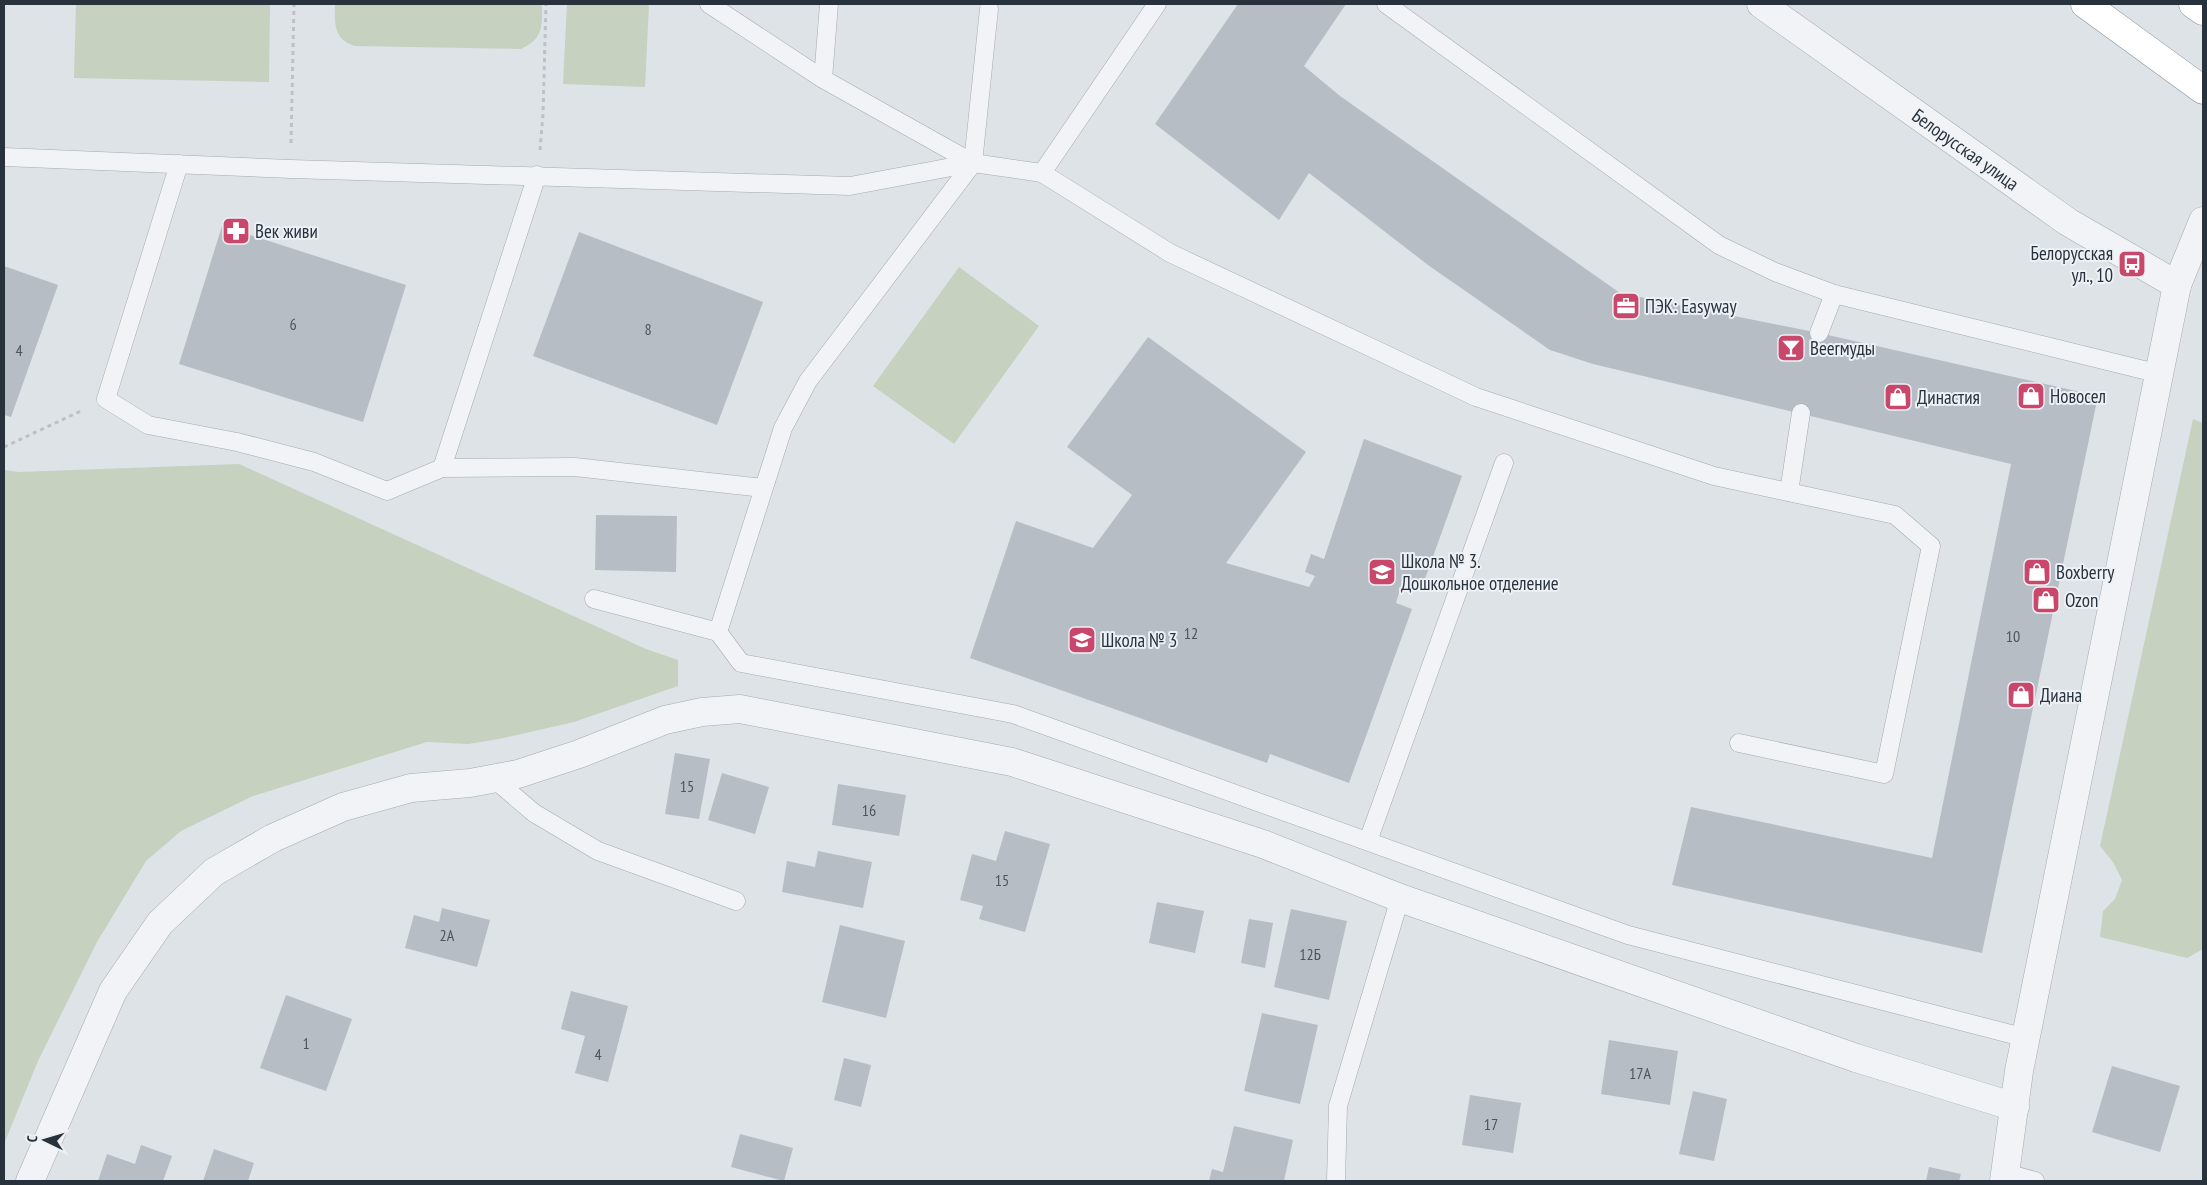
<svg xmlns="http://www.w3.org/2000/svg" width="2207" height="1185" viewBox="0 0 2207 1185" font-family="'PT Sans Narrow',sans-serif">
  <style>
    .green { fill: #c6d1c0 }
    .building { fill: #b6bdc4 }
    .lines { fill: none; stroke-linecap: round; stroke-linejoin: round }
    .service-casing { stroke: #a4aab1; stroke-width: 19 }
    .minor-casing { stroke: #a4aab1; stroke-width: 29 }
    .trunk-casing { stroke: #86929d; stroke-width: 29 }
    .path { stroke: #bdc1c6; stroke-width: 3; stroke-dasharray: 4 4; stroke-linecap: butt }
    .service { stroke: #f1f3f6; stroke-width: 18 }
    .minor { stroke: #f1f3f6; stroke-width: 28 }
    .trunk { stroke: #fff; stroke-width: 28 }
    .labels { text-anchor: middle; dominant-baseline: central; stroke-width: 4; stroke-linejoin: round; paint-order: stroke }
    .number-label { font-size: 16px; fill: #4c555f }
    .street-label { font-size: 19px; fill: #28323d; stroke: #edf1f5 }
    .poi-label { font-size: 19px; fill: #28323d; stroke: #edf1f5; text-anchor: start }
  </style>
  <rect width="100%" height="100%" fill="#dee3e7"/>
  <g class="green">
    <path d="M76,4H270L269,82L74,78Z"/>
    <path d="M335,4H542C542,26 544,38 521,49L355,46C334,40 334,23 335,4Z"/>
    <path d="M567,4H649L645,87L563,84Z"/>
    <path d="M959,267L1039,326L954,444L873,386Z"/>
    <path d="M2193,419L2203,423V949L2187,958L2100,937L2103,911L2115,899L2122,880L2113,862L2100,846Z"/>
    <path d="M239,464L646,649L678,660V686L574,722L499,739L468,744L427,742L253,796L181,831L146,861L97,942L38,1061L4,1144V470L19,472Z"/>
  </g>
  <g class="building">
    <path d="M1238,4H1346L1304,66L1340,96L1620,293L1819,333L2098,396L1982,953L1672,885L1691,807L1932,858L2011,464L1593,364L1550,350L1428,265L1309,173L1279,220L1155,124Z"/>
    <path d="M222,226L406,285L363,422L179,364Z"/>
    <path d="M579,232L763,302L717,425L533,356Z"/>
    <path d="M4,266L58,285L11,417L4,415Z"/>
    <path d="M1148,337L1306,452L1226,563L1309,587L1315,576L1305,572L1311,554L1324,559L1364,439L1462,476L1421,590L1402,583L1396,603L1412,609L1349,783L1270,754L1267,763L970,658L1016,521L1093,548L1132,495L1067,447Z"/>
    <path d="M596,515L677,516L676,572L595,570Z"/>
    <path d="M675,753L710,759L699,819L665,814Z"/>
    <path d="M722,773L769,787L755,834L708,820Z"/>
    <path d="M838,784L906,795L899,836L832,825Z"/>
    <path d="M1005,831L1050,844L1025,932L979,919L983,906L960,900L972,854L996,861Z"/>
    <path d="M818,851L872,862L863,908L782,892L787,861L815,867Z"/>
    <path d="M1157,902L1204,911L1195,953L1149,943Z"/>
    <path d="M442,908L490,920L477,967L405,948L414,915L439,922Z"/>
    <path d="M1291,909L1347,921L1329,1000L1274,987Z"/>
    <path d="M1249,919L1273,923L1265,968L1241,963Z"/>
    <path d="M840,925L905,941L886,1018L822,1002Z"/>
    <path d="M571,991L628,1006L608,1082L575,1073L585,1036L561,1029Z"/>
    <path d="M286,995L352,1019L326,1091L260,1068Z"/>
    <path d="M1262,1013L1318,1025L1300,1104L1244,1091Z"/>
    <path d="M1609,1040L1678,1051L1670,1105L1601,1094Z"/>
    <path d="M844,1058L871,1065L861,1107L834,1100Z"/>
    <path d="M2112,1066L2180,1086L2160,1152L2092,1132Z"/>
    <path d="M1693,1091L1727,1099L1714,1161L1679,1154Z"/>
    <path d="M1470,1095L1521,1103L1513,1153L1462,1145Z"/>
    <path d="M1234,1126L1293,1140L1284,1181H1209L1212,1169L1223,1172Z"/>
    <path d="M740,1134L793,1148L784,1181L731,1167Z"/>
    <path d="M141,1145L172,1156L163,1181H98L107,1154L135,1164Z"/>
    <path d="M214,1149L254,1163L248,1181H203Z"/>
    <path d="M1929,1167L1961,1174L1959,1181H1926Z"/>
  </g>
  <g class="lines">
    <defs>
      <g id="service">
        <path d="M709,4L823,79L973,163L1042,173L1170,253L1476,397L1714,476L1895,515L1931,546L1884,774L1739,743"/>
        <path d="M1386,4L1719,245L1775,272L1834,294L2160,374"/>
        <path d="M823,79L829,4"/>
        <path d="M4,157L291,169L850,186L973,163"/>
        <path d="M179,164L106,399L148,425L237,442L314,462L387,491L442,468L537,175"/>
        <path d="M1042,173L1157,4"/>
        <path d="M1819,333L1834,294"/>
        <path d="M442,468L575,467L763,488"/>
        <path d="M1789,492L1801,413"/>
        <path d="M594,599L718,632L741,663L1013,714L1628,935L2026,1038"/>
        <path d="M718,632L783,428L808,381L973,163L989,9"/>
        <path d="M493,778L534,813L598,851L736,901"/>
        <path d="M1368,841L1504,463"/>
        <path d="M2006,1173L2035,1181"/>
        <path d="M1336,1181L1338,1106L1400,898"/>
      </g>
      <g id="minor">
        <path id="s1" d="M1761,4L2068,222L2177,285"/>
        <path d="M30,1181L113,991L160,923L214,872L273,838L343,807L411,788L470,783L518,774L579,754L665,720L702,712L740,709L1012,762L1263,844L1400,898L1856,1058L2015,1107"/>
        <path d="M2004,1181L2019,1071L2177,285L2203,221"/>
      </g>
      <g id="trunk">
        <path d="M2085,4L2203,90"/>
        <path d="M2193,4L2203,11"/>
      </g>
    </defs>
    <use href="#service" class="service-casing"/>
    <use href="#minor" class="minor-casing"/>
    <use href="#trunk" class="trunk-casing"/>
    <g class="path">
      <path d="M291,143L294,4"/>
      <path d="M540,150L543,114L546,4"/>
      <path d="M4,447L83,410"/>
    </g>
    <use href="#service" class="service"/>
    <use href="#minor" class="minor"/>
    <use href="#trunk" class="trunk"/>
  </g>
  <defs>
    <symbol id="pharmacy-square" viewBox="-11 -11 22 22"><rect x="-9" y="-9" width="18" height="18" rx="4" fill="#c8476a" stroke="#edf1f5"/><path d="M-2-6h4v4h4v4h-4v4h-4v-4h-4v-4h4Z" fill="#fff"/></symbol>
    <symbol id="bus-square" viewBox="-11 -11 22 22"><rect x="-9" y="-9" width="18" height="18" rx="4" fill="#c8476a" stroke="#edf1f5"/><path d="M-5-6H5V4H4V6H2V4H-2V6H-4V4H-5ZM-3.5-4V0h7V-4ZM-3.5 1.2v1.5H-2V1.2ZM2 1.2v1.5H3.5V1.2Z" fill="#fff"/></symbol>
    <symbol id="office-square" viewBox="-11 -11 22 22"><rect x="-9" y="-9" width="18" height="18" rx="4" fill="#c8476a" stroke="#edf1f5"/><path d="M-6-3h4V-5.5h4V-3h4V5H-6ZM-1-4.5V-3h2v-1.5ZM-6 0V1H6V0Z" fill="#fff"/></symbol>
    <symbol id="bar-square" viewBox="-11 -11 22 22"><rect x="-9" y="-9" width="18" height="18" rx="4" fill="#c8476a" stroke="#edf1f5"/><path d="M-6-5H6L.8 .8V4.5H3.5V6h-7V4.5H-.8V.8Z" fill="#fff"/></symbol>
    <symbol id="shop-square" viewBox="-11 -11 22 22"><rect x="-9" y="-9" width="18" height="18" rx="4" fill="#c8476a" stroke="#edf1f5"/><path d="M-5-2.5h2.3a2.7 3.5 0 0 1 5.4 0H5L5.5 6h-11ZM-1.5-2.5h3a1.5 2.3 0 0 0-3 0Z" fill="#fff"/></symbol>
    <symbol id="school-square" viewBox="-11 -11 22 22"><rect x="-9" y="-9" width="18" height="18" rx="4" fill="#c8476a" stroke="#edf1f5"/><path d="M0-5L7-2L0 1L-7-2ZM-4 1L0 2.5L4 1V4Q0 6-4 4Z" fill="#fff"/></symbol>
  </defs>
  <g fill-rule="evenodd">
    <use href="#pharmacy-square" x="220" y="215" width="32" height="32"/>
    <use href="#bus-square" x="2116" y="248" width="32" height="32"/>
    <use href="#office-square" x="1610" y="290" width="32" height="32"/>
    <use href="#bar-square" x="1775" y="332" width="32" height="32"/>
    <use href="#shop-square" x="2015" y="380" width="32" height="32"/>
    <use href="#shop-square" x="1882" y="381" width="32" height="32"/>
    <use href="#school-square" x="1366" y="556" width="32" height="32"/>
    <use href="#shop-square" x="2021" y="556" width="32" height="32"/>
    <use href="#shop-square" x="2030" y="584" width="32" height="32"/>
    <use href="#school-square" x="1066" y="624" width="32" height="32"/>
    <use href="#shop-square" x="2005" y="679" width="32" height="32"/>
  </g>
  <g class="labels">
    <g class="number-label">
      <text x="293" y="324">6</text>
      <text x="648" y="329">8</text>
      <text x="19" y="350">4</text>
      <text x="1191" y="633">12</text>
      <text x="2013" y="636">10</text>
      <text x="687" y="786">15</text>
      <text x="869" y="810">16</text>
      <text x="1002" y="880">15</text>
      <text x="447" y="935">2А</text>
      <text x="1310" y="954">12Б</text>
      <text x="306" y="1043">1</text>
      <text x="598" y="1054">4</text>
      <text x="1640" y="1073">17А</text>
      <text x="1491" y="1124">17</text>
    </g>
    <g class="street-label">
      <text stroke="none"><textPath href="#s1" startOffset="251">Белорусская улица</textPath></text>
    </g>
    <g class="poi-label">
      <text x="255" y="231">Век живи</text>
      <text x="2113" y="253" text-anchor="end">Белорусская<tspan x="2113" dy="22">ул., 10</tspan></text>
      <text x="1645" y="306">ПЭК: Easyway</text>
      <text x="1810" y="348">Beerмуды</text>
      <text x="2050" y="396">Новосел</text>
      <text x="1917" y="397">Династия</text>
      <text x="1401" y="561">Школа № 3.<tspan x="1401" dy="22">Дошкольное отделение</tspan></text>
      <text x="2056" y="572">Boxberry</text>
      <text x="2065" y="600">Ozon</text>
      <text x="1101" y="640">Школа № 3</text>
      <text x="2040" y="695">Диана</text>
    </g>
  </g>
  <rect width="2207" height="1185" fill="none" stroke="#28323d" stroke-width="10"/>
  <g transform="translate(45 1140) rotate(275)" stroke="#edf1f5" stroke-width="4" paint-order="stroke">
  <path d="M0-4L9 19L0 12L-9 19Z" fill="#28323d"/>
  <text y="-8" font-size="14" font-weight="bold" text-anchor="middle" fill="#28323d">С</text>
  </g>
</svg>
